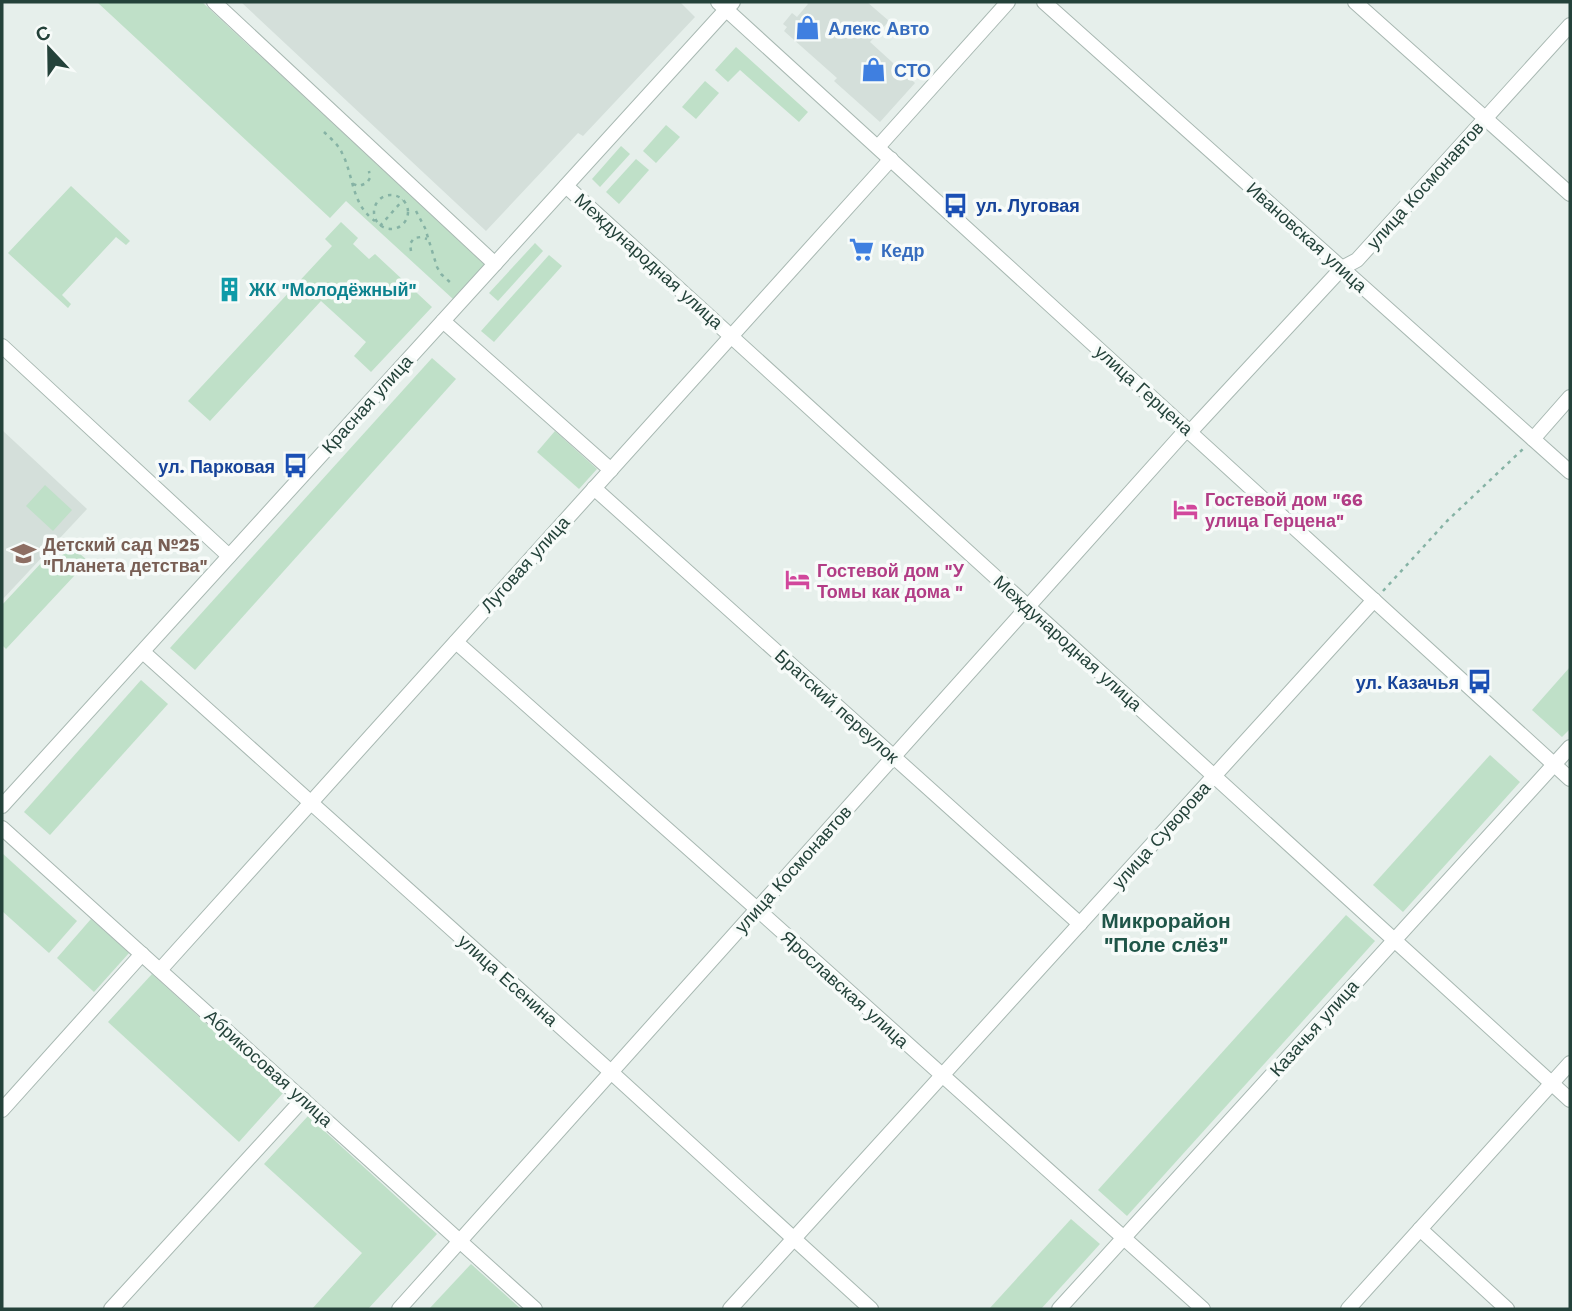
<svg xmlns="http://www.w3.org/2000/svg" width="1572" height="1311" viewBox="0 0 1572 1311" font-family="'Work Sans',sans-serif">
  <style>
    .built { fill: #d4dfda }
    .green { fill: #bfe0c8 }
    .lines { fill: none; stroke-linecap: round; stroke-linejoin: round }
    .minor-casing { stroke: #a8b8b2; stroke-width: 16 }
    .path { stroke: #86b3a5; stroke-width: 2.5; stroke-dasharray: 3.5 5; stroke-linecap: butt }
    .minor { stroke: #fff; stroke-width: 14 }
    .labels { text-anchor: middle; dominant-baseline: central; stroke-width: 7; stroke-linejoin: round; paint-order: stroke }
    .shop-label { font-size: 18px; font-weight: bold; fill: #366cbe; stroke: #f7fbf9; text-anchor: start }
    .street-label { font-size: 18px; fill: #24423a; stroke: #f7fbf9 }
    .transit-label { font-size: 18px; font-weight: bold; fill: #164399; stroke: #f7fbf9; text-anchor: end }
    .culture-label { font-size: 18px; font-weight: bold; fill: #0d838f; stroke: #f7fbf9; text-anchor: start }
    .hotel-label { font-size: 18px; font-weight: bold; fill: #b23c85; stroke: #f7fbf9; text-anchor: start }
    .education-label { font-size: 18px; font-weight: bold; fill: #785e54; stroke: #f7fbf9; text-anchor: start }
    .quarter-label { font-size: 21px; font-weight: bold; fill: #1f5548; stroke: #f7fbf9 }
  </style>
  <rect width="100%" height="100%" fill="#e6efeb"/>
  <g class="built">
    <path d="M241,2H680L695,17L583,136L578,133L486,231Z"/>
    <path d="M806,2H867L889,21L870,42L915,83L880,122L834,81L837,78L784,31L787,27L783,24L792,13L797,17L808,4Z"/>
    <path d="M2,430L87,509L2,600Z"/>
  </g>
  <g class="green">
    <path d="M97,2H202L485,265L453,299L346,201L330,218Z"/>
    <path d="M736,47L808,112L799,122L740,70L728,82L715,70Z"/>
    <path d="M705,81L719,93L696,119L682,107Z"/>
    <path d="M666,125L680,137L656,163L643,151Z"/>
    <path d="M621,146L630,154L600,187L592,179Z"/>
    <path d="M636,159L649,170L619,204L606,192Z"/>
    <path d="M71,186L130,241L126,245L116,237L62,295L71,304L68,308L8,253Z"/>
    <path d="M341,222L358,238L353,244L369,259L375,254L432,307L371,372L354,356L366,342L321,301L210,421L188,401L332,246L325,239Z"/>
    <path d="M535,243L543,251L498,301L489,293Z"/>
    <path d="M549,255L562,266L494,342L481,331Z"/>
    <path d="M432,358L456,379L195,670L170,648Z"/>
    <path d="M555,431L597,469L579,489L537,452Z"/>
    <path d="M45,485L72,510L53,531L26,506Z"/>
    <path d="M71,546L88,561L6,649L2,645V605L43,561L51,567Z"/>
    <path d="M1570,667V729L1562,737L1532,710Z"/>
    <path d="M141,680L168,704L50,835L24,812Z"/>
    <path d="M1490,755L1520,782L1403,912L1373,885Z"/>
    <path d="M2,853L77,921L49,953L2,911Z"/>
    <path d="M1346,915L1375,941L1127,1216L1098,1190Z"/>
    <path d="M91,919L129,953L94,992L57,958Z"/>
    <path d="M152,974L283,1093L239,1142L108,1022Z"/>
    <path d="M308,1116L437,1234L368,1309H312L362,1253L264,1164Z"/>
    <path d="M1071,1219L1100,1244L1041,1309H989Z"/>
    <path d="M471,1264L521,1309H429Z"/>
  </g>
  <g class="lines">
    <defs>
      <g id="minor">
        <path d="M214,2L495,264"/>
        <path d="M718,2L1570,779"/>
        <path d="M1044,2L1570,472"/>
        <path d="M1355,2L1570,194"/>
        <path d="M878,147L1008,2"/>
        <path d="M566,186L1570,1100"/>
        <path d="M443,321L611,470"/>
        <path d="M2,346L229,556"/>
        <path d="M1190,432L1342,268L1357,260L1570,25"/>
        <path d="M1533,439L1570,397"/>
        <path d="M594,488L1080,924"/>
        <path d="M456,642L757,909L1203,1309"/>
        <path d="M143,652L611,1072L871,1309"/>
        <path d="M2,806L733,2"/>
        <path d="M2,828L535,1309"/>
        <path d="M160,970L891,159"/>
        <path d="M2,1110L142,954"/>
        <path d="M1420,1229L1507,1309"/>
        <path d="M111,1309L303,1099"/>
        <path d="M399,1309L1187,429"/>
        <path d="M730,1309L1374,600"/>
        <path d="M1059,1309L1570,747"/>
        <path d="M1348,1309L1570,1063"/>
      </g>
    </defs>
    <use href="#minor" class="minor-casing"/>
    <g class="path">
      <path d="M324,132C330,138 338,144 342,153C354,176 351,204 375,221"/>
      <path d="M353,184L359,186L367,183L370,178L369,171"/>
      <circle cx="391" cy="212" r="17"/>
      <path d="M416,211L425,228L437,267L441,274L452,284"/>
      <path d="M380,226L403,200"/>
      <path d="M411,251L410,244L414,238L421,237L427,239"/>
      <path d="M1383,591L1447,521L1523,449"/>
    </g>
    <use href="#minor" class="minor"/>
  </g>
  <defs>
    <symbol id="shop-bare" viewBox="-9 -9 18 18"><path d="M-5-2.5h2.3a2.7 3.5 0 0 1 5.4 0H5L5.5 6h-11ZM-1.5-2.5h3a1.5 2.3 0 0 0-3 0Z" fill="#3f7fe0" stroke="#f7fbf9" stroke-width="2.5" paint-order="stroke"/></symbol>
    <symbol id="bus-bare" viewBox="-9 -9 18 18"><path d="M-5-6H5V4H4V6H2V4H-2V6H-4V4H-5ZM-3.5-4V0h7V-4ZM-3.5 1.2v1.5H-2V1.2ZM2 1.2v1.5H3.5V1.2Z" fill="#1a4fb4" stroke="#f7fbf9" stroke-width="2.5" paint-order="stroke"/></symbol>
    <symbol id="supermarket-bare" viewBox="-9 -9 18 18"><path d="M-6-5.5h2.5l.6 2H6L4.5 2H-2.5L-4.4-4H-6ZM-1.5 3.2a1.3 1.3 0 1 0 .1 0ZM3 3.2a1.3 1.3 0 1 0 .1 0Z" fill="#3f7fe0" stroke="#f7fbf9" stroke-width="2.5" paint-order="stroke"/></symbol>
    <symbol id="building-bare" viewBox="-9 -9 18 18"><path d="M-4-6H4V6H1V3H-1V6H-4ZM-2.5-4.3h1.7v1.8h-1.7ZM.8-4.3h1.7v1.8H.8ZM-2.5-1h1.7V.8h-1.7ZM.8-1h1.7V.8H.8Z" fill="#0f9aa8" stroke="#f7fbf9" stroke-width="2.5" paint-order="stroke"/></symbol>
    <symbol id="hotel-bare" viewBox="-9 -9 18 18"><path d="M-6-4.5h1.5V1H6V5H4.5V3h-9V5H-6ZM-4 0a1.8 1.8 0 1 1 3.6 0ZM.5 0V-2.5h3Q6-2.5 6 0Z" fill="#d1479c" stroke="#f7fbf9" stroke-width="2.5" paint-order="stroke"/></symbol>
    <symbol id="school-bare" viewBox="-9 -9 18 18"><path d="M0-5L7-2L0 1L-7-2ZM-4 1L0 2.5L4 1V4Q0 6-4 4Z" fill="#8d6e63" stroke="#f7fbf9" stroke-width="2.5" paint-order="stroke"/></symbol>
  </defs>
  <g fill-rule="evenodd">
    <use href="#shop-bare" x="790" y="10" width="35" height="35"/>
    <use href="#shop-bare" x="856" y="52" width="35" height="35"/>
    <use href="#bus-bare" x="938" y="188" width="35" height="35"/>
    <use href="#supermarket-bare" x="844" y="232" width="35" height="35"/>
    <use href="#building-bare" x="212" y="272" width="35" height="35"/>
    <use href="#bus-bare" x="278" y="448" width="35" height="35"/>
    <use href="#hotel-bare" x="1168" y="492" width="35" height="35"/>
    <use href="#school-bare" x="6" y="536" width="35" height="35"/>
    <use href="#hotel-bare" x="780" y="562" width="35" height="35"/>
    <use href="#bus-bare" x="1462" y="664" width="35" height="35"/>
  </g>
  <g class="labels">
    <g class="shop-label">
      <text x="828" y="28">Алекс Авто</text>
      <text x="894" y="70">СТО</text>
      <text x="881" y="250">Кедр</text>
    </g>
    <g class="street-label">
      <text transform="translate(1425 185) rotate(-48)">улица Космонавтов</text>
      <text transform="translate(1307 237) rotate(42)">Ивановская улица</text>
      <text transform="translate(649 261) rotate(42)">Международная улица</text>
      <text transform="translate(1144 390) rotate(42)">улица Герцена</text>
      <text transform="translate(367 404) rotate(-48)">Красная улица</text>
      <text transform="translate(525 564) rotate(-48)">Луговая улица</text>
      <text transform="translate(1068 643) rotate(42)">Международная улица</text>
      <text transform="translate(837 706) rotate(42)">Братский переулок</text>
      <text transform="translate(1161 835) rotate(-48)">улица Суворова</text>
      <text transform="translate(793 869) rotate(-48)">улица Космонавтов</text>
      <text transform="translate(508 980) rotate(42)">улица Есенина</text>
      <text transform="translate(845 989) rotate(42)">Ярославская улица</text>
      <text transform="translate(1314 1028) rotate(-48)">Казачья улица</text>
      <text transform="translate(269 1068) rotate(42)">Абрикосовая улица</text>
    </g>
    <g class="transit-label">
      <text x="976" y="205" text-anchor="start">ул. Луговая</text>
      <text x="275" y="466">ул. Парковая</text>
      <text x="1459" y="682">ул. Казачья</text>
    </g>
    <g class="culture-label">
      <text x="249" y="289">ЖК "Молодёжный"</text>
    </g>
    <g class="hotel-label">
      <text x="1205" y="499">Гостевой дом "66<tspan x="1205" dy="21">улица Герцена"</tspan></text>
      <text x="817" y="570">Гостевой дом "У<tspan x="817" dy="21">Томы как дома "</tspan></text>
    </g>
    <g class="education-label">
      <text x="43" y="544">Детский сад №25<tspan x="43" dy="21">"Планета детства"</tspan></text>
    </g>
    <g class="quarter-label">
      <text x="1166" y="920">Микрорайон<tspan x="1166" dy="24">"Поле слёз"</tspan></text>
    </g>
  </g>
  <rect width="1572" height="1311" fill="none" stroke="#24423a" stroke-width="7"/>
  <g transform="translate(49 49) rotate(338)" stroke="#f7fbf9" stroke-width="5" paint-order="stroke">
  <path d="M0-5L12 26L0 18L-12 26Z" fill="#24423a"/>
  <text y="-10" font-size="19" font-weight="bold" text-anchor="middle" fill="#24423a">С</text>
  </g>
</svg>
